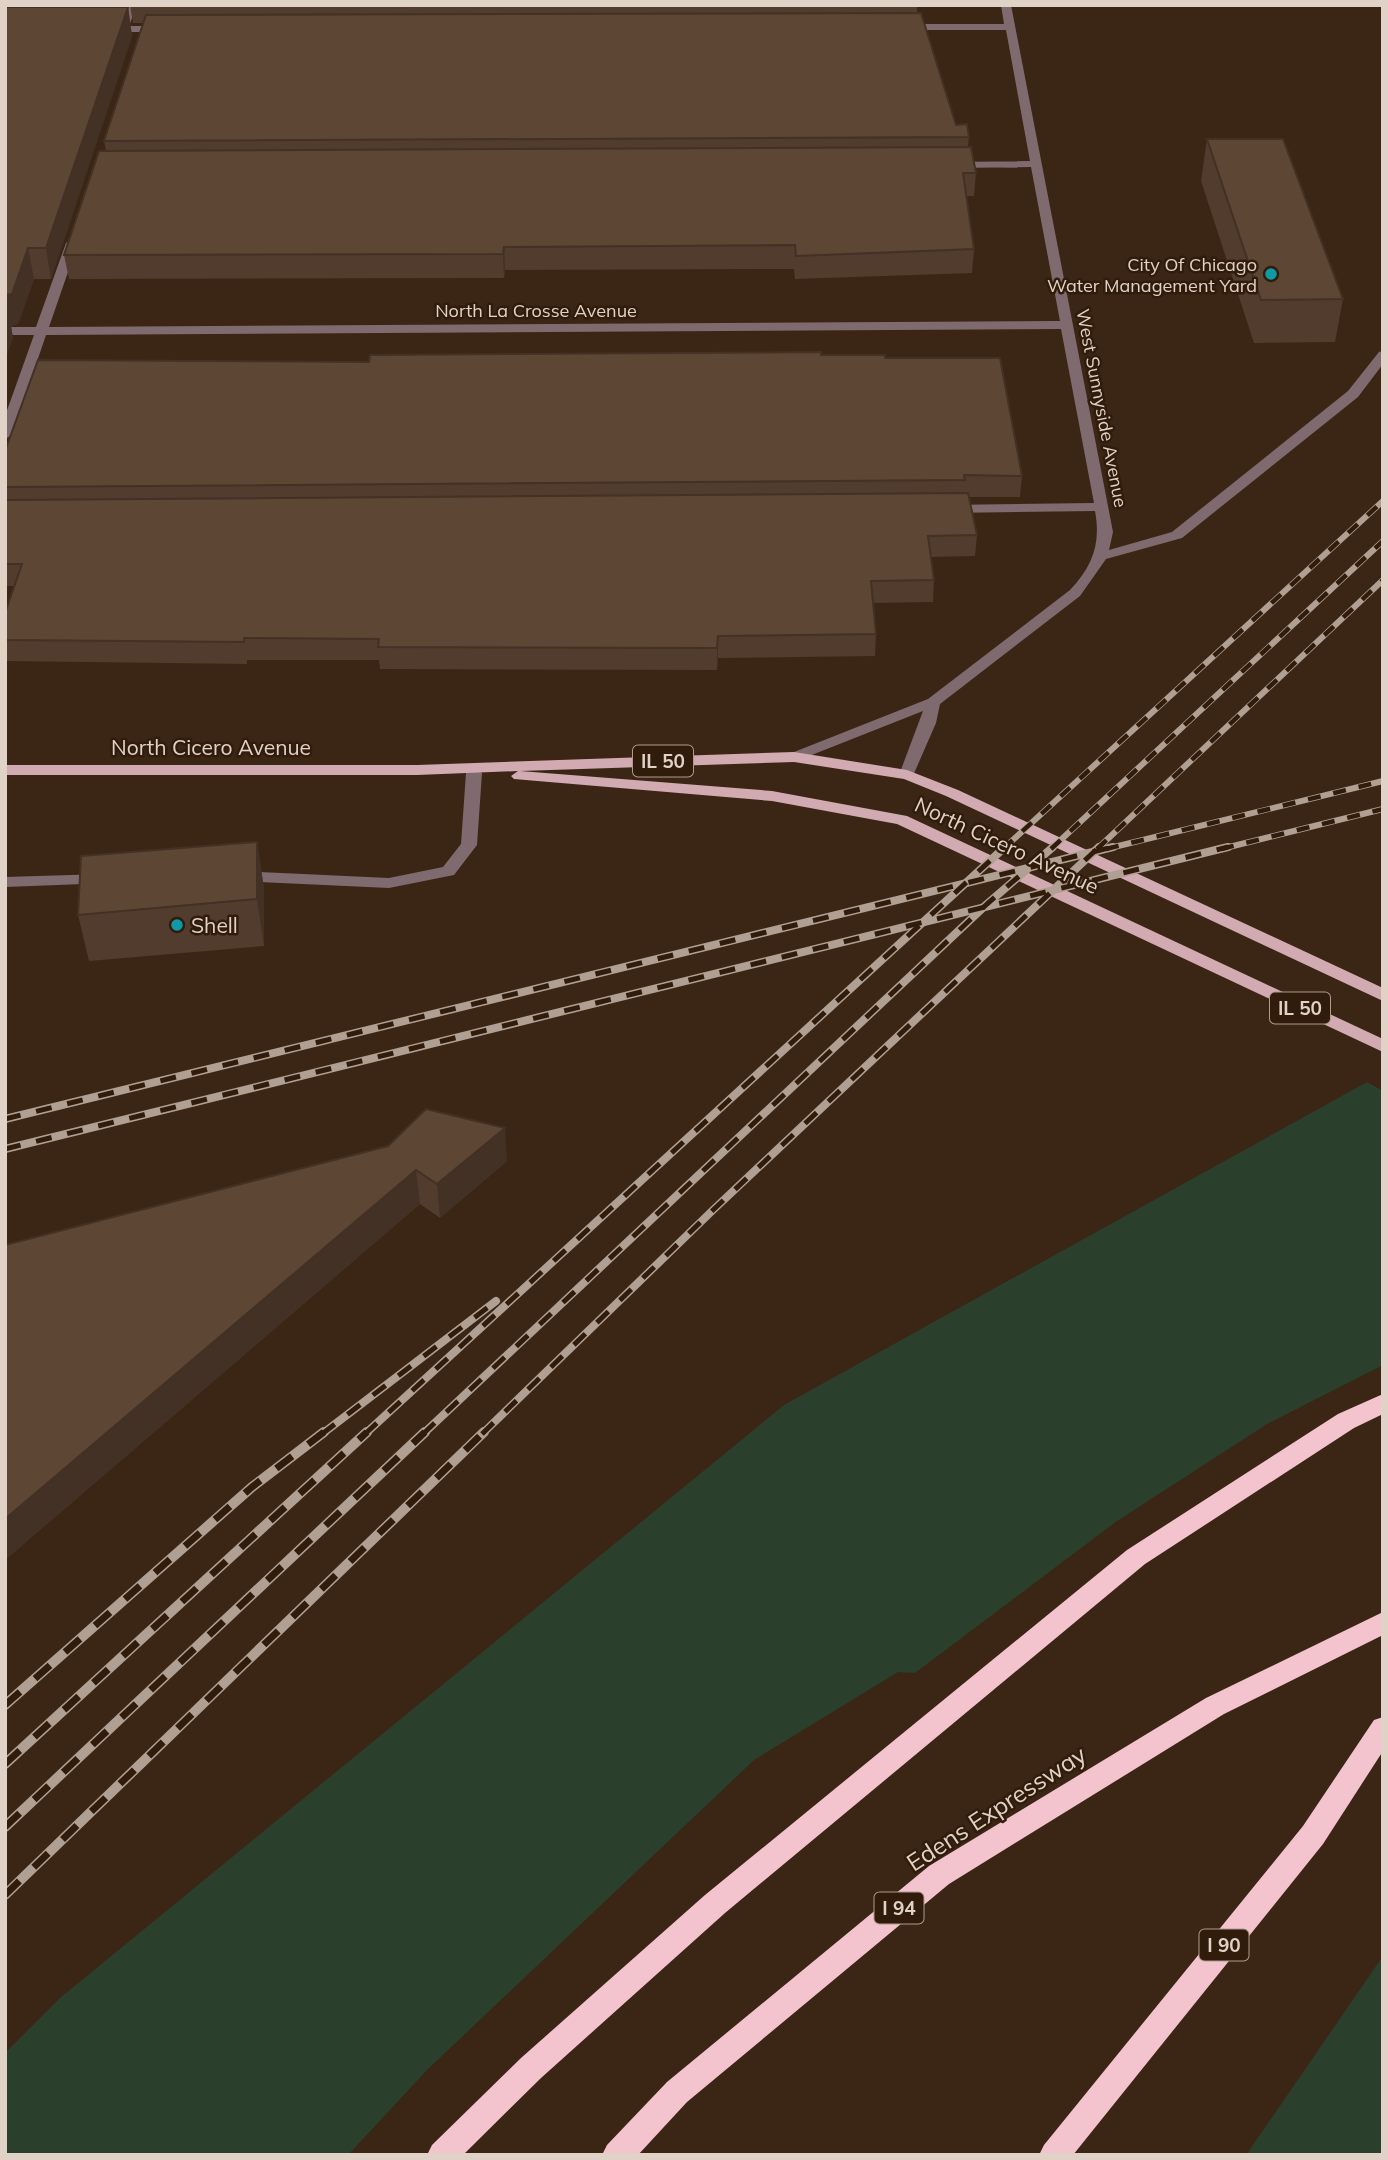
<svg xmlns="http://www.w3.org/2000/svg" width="1388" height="2160" viewBox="0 0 1388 2160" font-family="Mulish,sans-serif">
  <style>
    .green { fill: #2b3f2d }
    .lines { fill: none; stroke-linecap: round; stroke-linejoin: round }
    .minor { fill: #7f6b6f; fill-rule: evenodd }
    .major { fill: #d2abb2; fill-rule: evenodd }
    .highway { fill: #f3c4cd; fill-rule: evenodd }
    .rail-far2-casing { stroke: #b0a093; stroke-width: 6 }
    .rail-far1-casing { stroke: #b0a093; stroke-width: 8 }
    .rail-casing { stroke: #b0a093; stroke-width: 10 }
    .rail-far2 { stroke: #311c0b; stroke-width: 4.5; stroke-dasharray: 13; stroke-linecap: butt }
    .rail-far1 { stroke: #311c0b; stroke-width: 5; stroke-dasharray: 16; stroke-linecap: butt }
    .rail { stroke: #311c0b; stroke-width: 7; stroke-dasharray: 20; stroke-linecap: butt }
    .wall { fill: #513c2d }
    .shaded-wall { fill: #423124 }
    .building { fill: #5e4634; stroke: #423124; stroke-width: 2 }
    .culture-dot { fill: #0f9aa8; stroke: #311c0b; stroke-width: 2.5 }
    .labels { text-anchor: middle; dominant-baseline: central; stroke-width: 5; stroke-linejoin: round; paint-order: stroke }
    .far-poi-label { font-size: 18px; fill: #e0d2c7; stroke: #311c0b; text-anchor: end }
    .far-street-label { font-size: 18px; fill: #e0d2c7; stroke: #311c0b }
    .shield { fill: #311c0b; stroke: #ac9b8f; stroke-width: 2 }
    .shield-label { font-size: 19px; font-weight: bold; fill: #e0d2c7 }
    .street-label { font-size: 21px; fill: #e0d2c7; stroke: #311c0b }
    .poi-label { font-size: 21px; fill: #e0d2c7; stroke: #311c0b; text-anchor: start }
    .near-street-label { font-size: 24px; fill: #e0d2c7; stroke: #311c0b }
  </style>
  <rect width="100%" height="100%" fill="#3b2615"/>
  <g class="green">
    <path d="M1367,1082L1383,1091V1365L1267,1424L1117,1521L915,1673L898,1672L754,1760L427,2070L348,2155H5V2053L60,1998L784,1405Z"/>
    <path d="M1383,1956V2155H1246Z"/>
  </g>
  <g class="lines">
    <g class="minor">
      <path d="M127,5H137L129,26H163L168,29L163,32H103V28L118,27Z"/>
      <path d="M1001,5H1011L1113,532L1109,550L1172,532L1348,391L1379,352L1383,351V364L1358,397L1182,538L1106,559L1080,596L940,704L936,723L912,778H902L899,775L923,711L799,760L794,762L786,757L789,754L928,699L1070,590C1093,566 1101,543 1095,511L947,513L940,509L947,505L1094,503L1061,329L46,335L12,435L5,439V416L34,335H5V327H36L66,243L72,239L78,243L49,327L1060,321L1031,167L951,168L945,165L951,162L1030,161L1006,30H902L897,27L902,24H1004Z"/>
      <path d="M474,768L482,773L477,845L454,875L389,888L240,881L232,876L240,871L389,878L443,867L461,844L466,773Z"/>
      <path d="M104,874L112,879L110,883L5,887V877Z"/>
    </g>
    <path class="major" d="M794,752L907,770L958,790L1383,988V1001L946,796L904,779L794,762L520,771L772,791L907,816L1383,1039V1052L897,824L772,801L514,779L511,776L518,771L417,775H5V765H417Z"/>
    <g class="highway">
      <path d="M1383,1394V1414L1354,1428L1145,1564L725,1913L541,2078L463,2155H427L432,2145L521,2058L705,1895L1127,1550L1338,1414Z"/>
      <path d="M1383,1612V1635L1224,1714L949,1884L687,2102L638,2155H602L607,2145L667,2082L929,1866L1206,1698Z"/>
      <path d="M1383,1717V1751L1323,1844L1073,2155H1039L1044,2145L1303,1826L1374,1720Z"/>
    </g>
    <defs>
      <g id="rail-far2">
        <path d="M1003,849L1383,501"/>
        <path d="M1051,849L1383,541"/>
        <path d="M1097,849L1383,580"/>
        <path d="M1106,849L1383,781"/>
        <path d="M1221,849L1383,809"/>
      </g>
      <g id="rail-far1">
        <path d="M5,1119L1113,847"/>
        <path d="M5,1149L1228,847"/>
        <path d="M322,1434L496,1301"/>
        <path d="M365,1434L1005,847"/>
        <path d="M423,1434L987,904L1053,847"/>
        <path d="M482,1434L712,1211L1099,847"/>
      </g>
      <g id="rail">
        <path d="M5,1705L252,1487L324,1432"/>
        <path d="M5,1764L367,1432"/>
        <path d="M5,1827L425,1432"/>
        <path d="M5,1895L484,1432"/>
      </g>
    </defs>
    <use href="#rail-far2" class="rail-far2-casing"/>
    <use href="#rail-far1" class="rail-far1-casing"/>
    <use href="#rail" class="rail-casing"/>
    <use href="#rail-far2" class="rail-far2"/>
    <use href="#rail-far1" class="rail-far1"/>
    <use href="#rail" class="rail"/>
  </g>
  <g class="wall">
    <path d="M5,5H126L125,7H128L132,36L51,279H34L18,324L11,326L13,338L5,359Z"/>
    <path d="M130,5H917V13L956,125L969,137L968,147L976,173L974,196H966L974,249L972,273L795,279L794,269L505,270L504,278L69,279L64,255L106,151L104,141L143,23H133Z"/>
    <path d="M1207,139L1343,299L1335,342L1254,343L1201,181Z"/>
    <path d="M821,355L885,358L1022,476L1020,497H969L977,535L975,556L931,557L934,580L933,602L873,603L876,634L875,656L718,658L717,670L380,669L379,660H247V664L5,661V613L14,586H5V451L369,362Z"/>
    <path d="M257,842L264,889V946L89,961L78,915Z"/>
    <path d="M388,1146L507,1161L440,1218L420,1204L5,1560V1245Z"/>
  </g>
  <g class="shaded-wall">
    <path d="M113,5H126L116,24Z"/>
    <path d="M128,7L132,36L51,279L46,248Z"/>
    <path d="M504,247L505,270L504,278L503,254Z"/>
    <path d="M28,248L34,279L18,324L11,326L13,338L5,359V295Z"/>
    <path d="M718,636V658L717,670V648Z"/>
    <path d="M257,842L264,889V946L257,899Z"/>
    <path d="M505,1128L507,1161L440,1218L437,1184Z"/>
    <path d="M416,1170L420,1204L5,1560V1519Z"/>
  </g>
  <g class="building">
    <path d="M5,7H128L46,248H28L12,294L5,295Z"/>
    <path d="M921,13L956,125L967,124L969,137L104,141L146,15Z"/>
    <path d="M1207,139H1283L1343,299L1261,300Z"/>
    <path d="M971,147L976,173H963L974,249L796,256L795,245L504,247L503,254L64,255L99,151Z"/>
    <path d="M821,352V355H885V358H1000L1022,476L964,475L965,480L5,487V451L38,360L369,362L370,355Z"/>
    <path d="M968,493L977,535L928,536L934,580L871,581L876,634L718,636L717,648L378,647L379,639L244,638V642L5,640V613L22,564H5V500Z"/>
    <path d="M257,842V899L78,915L81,856Z"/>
    <path d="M426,1109L505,1128L437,1184L416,1170L5,1519V1245L388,1146Z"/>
  </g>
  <g class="culture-dot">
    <circle cx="1271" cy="274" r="7"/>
    <circle cx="177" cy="925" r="7"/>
  </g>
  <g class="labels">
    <g class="far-poi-label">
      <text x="1257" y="264">City Of Chicago<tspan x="1257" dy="21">Water Management Yard</tspan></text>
    </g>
    <g class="far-street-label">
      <text x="536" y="310">North La Crosse Avenue</text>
      <text transform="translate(1102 408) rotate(79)">West Sunnyside Avenue</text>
    </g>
    <g class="shield">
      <rect x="633" y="745.5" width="60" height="31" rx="5"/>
      <rect x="1270" y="992.5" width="60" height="31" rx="5"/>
      <rect x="874.5" y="1892.5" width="49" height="31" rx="5"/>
      <rect x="1199.5" y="1929.5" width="49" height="31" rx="5"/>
    </g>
    <g class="shield-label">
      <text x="663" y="761">IL 50</text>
      <text x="1300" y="1008">IL 50</text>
      <text x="899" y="1908">I 94</text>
      <text x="1224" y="1945">I 90</text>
    </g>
    <g class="street-label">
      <text x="211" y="747">North Cicero Avenue</text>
      <text transform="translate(1007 845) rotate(25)">North Cicero Avenue</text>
    </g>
    <g class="poi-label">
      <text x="191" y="925">Shell</text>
    </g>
    <g class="near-street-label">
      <text transform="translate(996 1808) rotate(-33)">Edens Expressway</text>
    </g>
  </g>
  <rect width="1388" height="2160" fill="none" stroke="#e0d2c7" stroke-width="14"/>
</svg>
